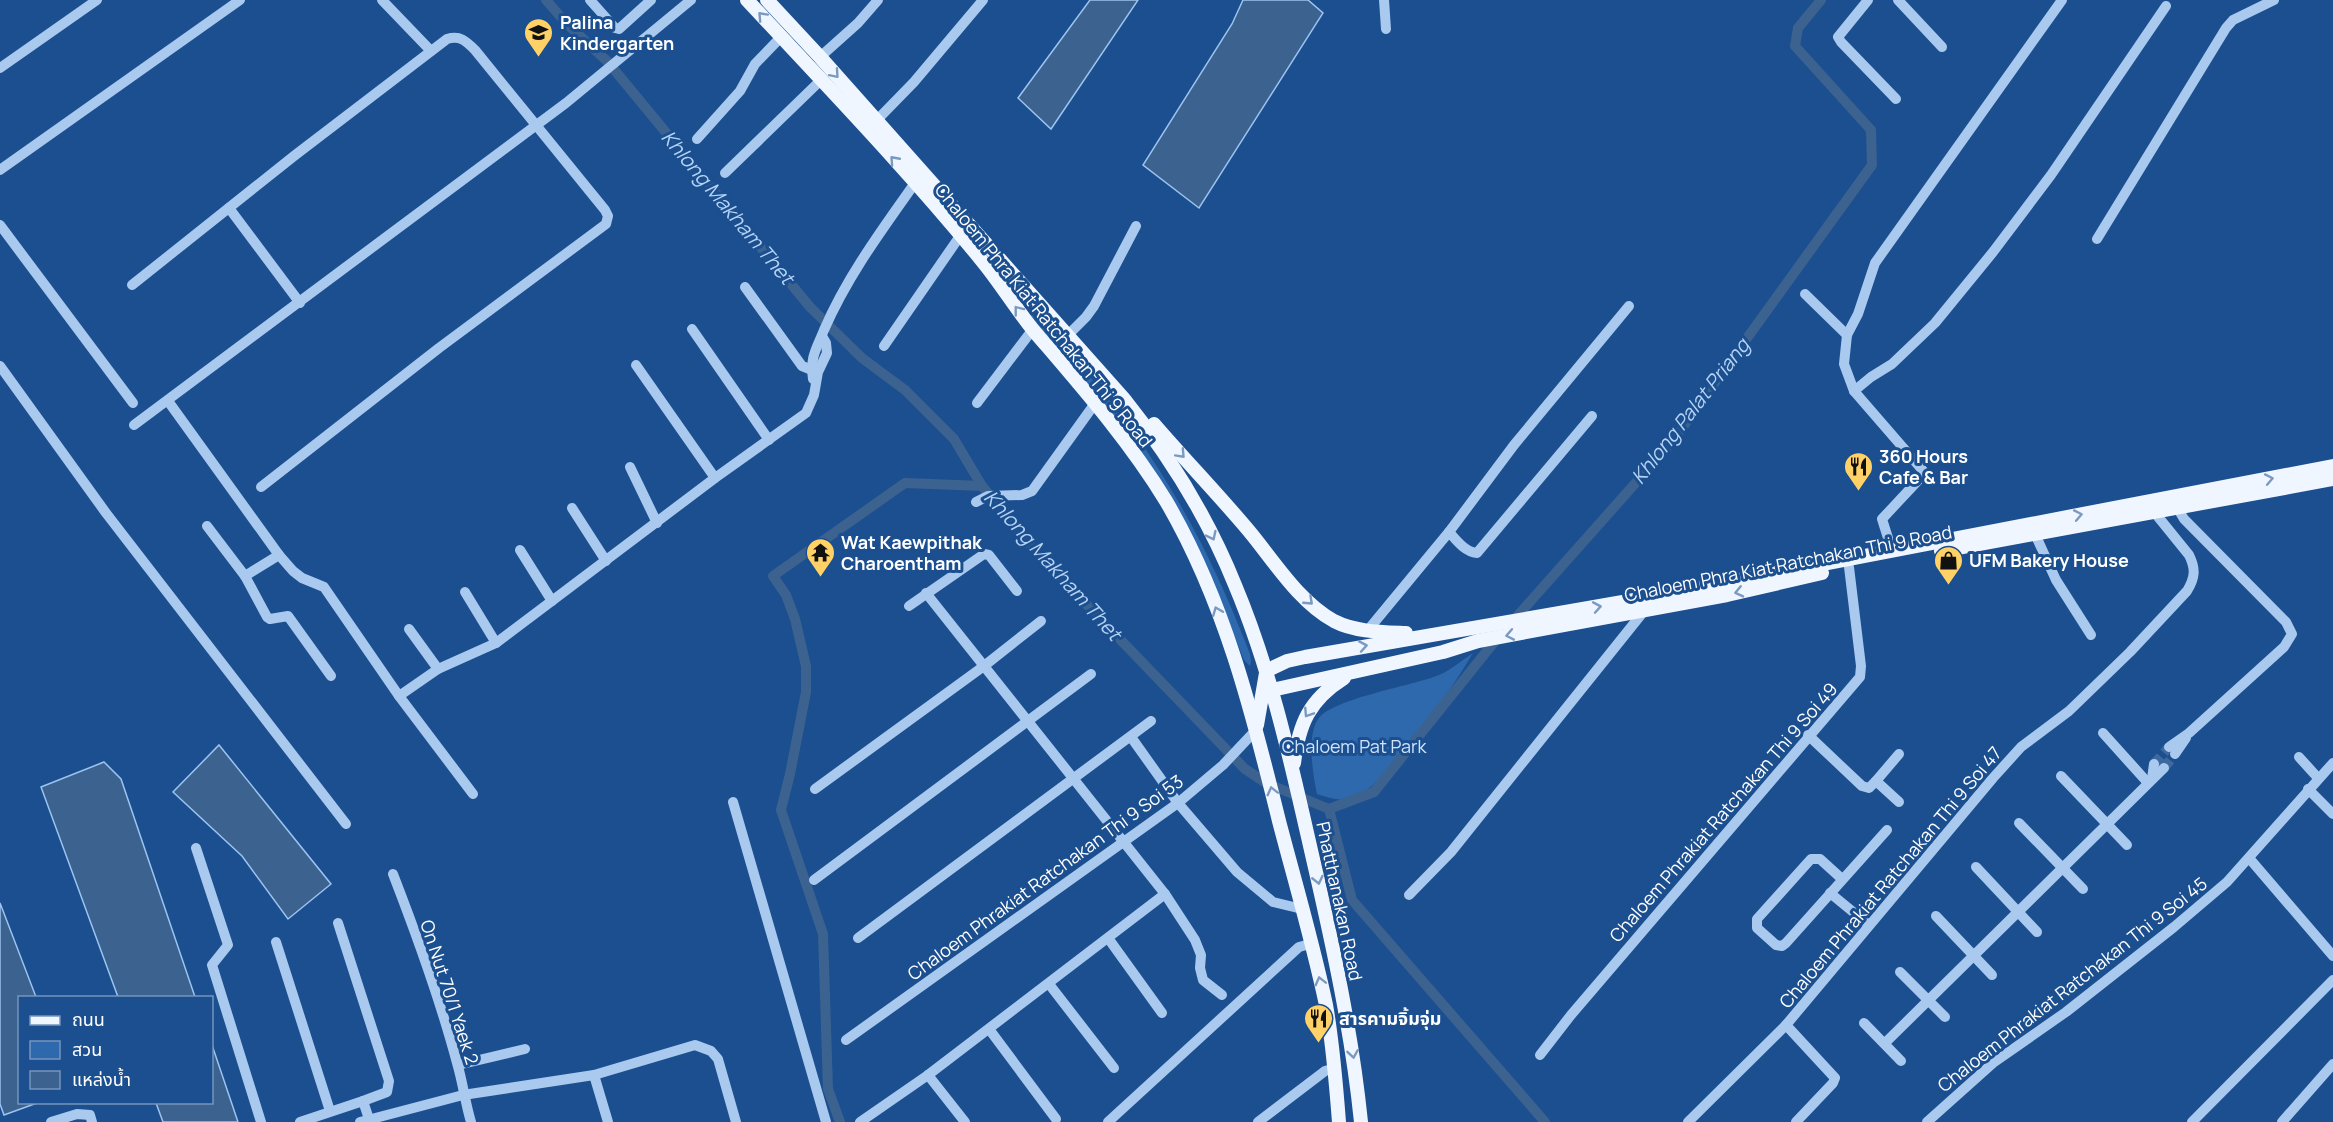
<svg xmlns="http://www.w3.org/2000/svg" width="2333" height="1122" viewBox="0 0 2333 1122" font-family="Manrope,'Noto Sans Thai',sans-serif">
  <style>
    .green { fill: #2e69ad }
    .water { fill: #3c6290; stroke: #9cc4f0; stroke-width: 1.5 }
    .lines { fill: none; stroke-linecap: round; stroke-linejoin: round }
    .canal { stroke: #3c6290; stroke-width: 10 }
    .minor-tunnel { stroke: #3d69a0; stroke-width: 10; stroke-dasharray: 10 5; stroke-linecap: butt }
    .minor { stroke: #a9c9ee; stroke-width: 10 }
    .major { stroke: #f0f6ff; stroke-width: 14 }
    .oneway { stroke: #7b9ac1 }
    .labels { text-anchor: middle; dominant-baseline: central; stroke-width: 6; stroke-linejoin: round; paint-order: stroke }
    .poi-label { font-size: 18px; font-weight: bold; fill: #fff; stroke: #1b4f8f; text-anchor: start }
    .street-label { font-size: 18px; fill: #fff; stroke: #1b4f8f }
    .park-label { font-size: 18px; fill: #cfe3fa; stroke: #1b4f8f }
    .water-label { font-size: 20px; font-style: italic; fill: #b5d3f5; stroke: #1b4f8f }
  </style>
  <rect width="100%" height="100%" fill="#1b4f8f"/>
  <g class="green">
    <path d="M1032,315C1047,328 1059,344 1073,358C1154,446 1207,542 1250,654L1251,662L1250,666L1244,660L1204,563L1029,316Z"/>
    <path d="M1473,653C1454,685 1384,793 1349,799C1339,801 1326,797 1317,794C1313,775 1306,734 1319,718C1335,698 1412,686 1439,675C1451,670 1462,660 1473,653Z"/>
  </g>
  <g class="water">
    <path d="M1090,0H1138L1051,129L1018,98Z"/>
    <path d="M1243,0H1308L1323,13L1199,208L1143,165L1232,24Z"/>
    <path d="M219,745L331,884L288,919L242,856L173,792Z"/>
    <path d="M104,762L121,779L195,997H118L41,787Z"/>
    <path d="M0,903L36,997L20,998V1102L37,1103L4,1115L0,1104Z"/>
    <path d="M212,1045L238,1122H163L156,1103L212,1102Z"/>
  </g>
  <g class="lines">
    <g class="canal">
      <path d="M546,0L567,24L607,61L810,307L862,358L905,390L954,439L982,486L1034,550L1245,769L1266,783L1329,809"/>
      <path d="M1512,622L1672,442L1872,165L1871,130L1795,46L1798,28L1821,0"/>
      <path d="M1329,809L1374,792L1499,636"/>
      <path d="M1329,809L1352,900L1545,1122"/>
      <path d="M840,1122L828,1089L823,934L781,810L790,774L806,692V666L795,619L786,595L773,576L905,483L982,486"/>
    </g>
    <g class="minor-tunnel">
      <path d="M2154,764L2169,747"/>
      <path d="M2164,768L2175,754"/>
    </g>
    <g class="minor">
      <path d="M382,0L431,51"/>
      <path d="M590,0L615,28L619,29L651,0"/>
      <path d="M1384,0L1386,29"/>
      <path d="M1868,0L1838,37L1841,42L1896,99"/>
      <path d="M1898,0L1942,47"/>
      <path d="M820,57L858,23L878,0"/>
      <path d="M0,68L97,0"/>
      <path d="M876,121L914,82L983,0"/>
      <path d="M697,139L740,91L755,64L781,37"/>
      <path d="M0,170L240,0"/>
      <path d="M725,173L821,80"/>
      <path d="M229,208L300,303"/>
      <path d="M0,225L133,403"/>
      <path d="M2097,239L2226,28L2233,20L2274,0"/>
      <path d="M132,285L294,156L447,39C460,35 466,41 475,50L605,210L608,216L606,224L439,348L261,487"/>
      <path d="M745,287L802,366L817,372"/>
      <path d="M1805,294L1847,335"/>
      <path d="M692,329L769,440"/>
      <path d="M1068,335L1086,317L1094,306L1136,226"/>
      <path d="M884,346L960,236"/>
      <path d="M636,365L715,478"/>
      <path d="M0,366L106,513L346,824"/>
      <path d="M813,379C810,356 816,350 824,330C847,277 881,231 915,183"/>
      <path d="M1854,391L1871,377L1892,364L1935,323L1993,252L2051,175L2166,6"/>
      <path d="M168,401L279,555L293,571L302,578L324,587L399,696L473,794"/>
      <path d="M977,403L1033,329"/>
      <path d="M134,425L566,103L691,0"/>
      <path d="M630,467L657,523"/>
      <path d="M976,502L988,496L1022,495L1032,491L1096,402"/>
      <path d="M572,508L606,561"/>
      <path d="M207,526L245,576L267,617L270,619L288,616L331,676"/>
      <path d="M1449,532C1456,540 1465,552 1477,553L1592,416"/>
      <path d="M2035,534L2056,580L2091,635"/>
      <path d="M520,550L552,601"/>
      <path d="M1889,551L1888,538L1882,519L1925,473L1854,391L1844,364L1847,335L1858,314L1875,263L2062,0"/>
      <path d="M245,576L279,555"/>
      <path d="M465,592L496,643"/>
      <path d="M926,593L1165,894L1195,940L1201,955L1200,968L1203,980L1222,995"/>
      <path d="M909,606L984,554L989,555L1017,591"/>
      <path d="M409,629L438,669"/>
      <path d="M1368,630L1449,532L1514,445L1629,306"/>
      <path d="M399,696L438,669L496,643L715,478L806,413L814,395L818,372L827,353L826,343L822,336"/>
      <path d="M2103,733L2148,783"/>
      <path d="M1808,735L1862,786L1869,788L1876,781L1899,802"/>
      <path d="M1131,737L1178,803L1237,872L1273,902L1302,909"/>
      <path d="M2169,747L2189,733L2284,647L2292,634L2286,622L2184,519L2178,509"/>
      <path d="M2175,754L2186,738"/>
      <path d="M2299,757L2318,778"/>
      <path d="M2061,776L2127,845"/>
      <path d="M2152,779L2154,764"/>
      <path d="M1876,781L1899,754"/>
      <path d="M815,789L984,666L1041,621"/>
      <path d="M2308,789L2333,814"/>
      <path d="M733,802L826,1122"/>
      <path d="M2019,823L2083,889"/>
      <path d="M196,848L228,945L212,965L261,1122"/>
      <path d="M2249,858L2333,956"/>
      <path d="M1976,867L2037,932"/>
      <path d="M393,874C417,936 440,999 457,1063C463,1083 465,1102 471,1122"/>
      <path d="M1842,879L1820,859H1811L1757,919V928L1776,945L1782,946L1786,943L1887,830"/>
      <path d="M814,880L1091,674"/>
      <path d="M1830,893L1869,925"/>
      <path d="M1409,895L1451,852L1644,611"/>
      <path d="M1936,916L1992,975"/>
      <path d="M338,923L389,1081L387,1092L363,1101"/>
      <path d="M858,938L1151,721"/>
      <path d="M1108,938L1162,1013"/>
      <path d="M276,942L330,1111"/>
      <path d="M1900,972L1945,1017"/>
      <path d="M1049,984L1114,1068"/>
      <path d="M1864,1023L1901,1061"/>
      <path d="M1786,1025L1835,1078L1833,1083L1796,1122"/>
      <path d="M989,1029L1056,1119"/>
      <path d="M846,1040L1178,803L1223,765L1256,730"/>
      <path d="M1885,1043L2164,768"/>
      <path d="M1540,1055L1571,1015L1860,677L1861,666L1849,567"/>
      <path d="M458,1065L525,1049"/>
      <path d="M594,1075L608,1122"/>
      <path d="M928,1075L965,1122"/>
      <path d="M51,1122L77,1114L90,1115L92,1122"/>
      <path d="M300,1122L363,1101L370,1122"/>
      <path d="M360,1122L463,1095L594,1075L695,1045L711,1051L718,1059L736,1122"/>
      <path d="M860,1122L928,1075L1165,894"/>
      <path d="M1108,1122L1299,947L1310,944"/>
      <path d="M1258,1122L1325,1071L1335,1068"/>
      <path d="M1688,1122L1786,1025L1993,778L2021,747L2069,711L2130,652L2187,591C2195,578 2196,569 2189,555L2155,513"/>
      <path d="M1927,1122L1993,1063L2066,1012L2174,927L2227,882L2333,763"/>
      <path d="M2192,1122L2333,980"/>
      <path d="M2282,1122L2333,1064"/>
    </g>
    <g class="major">
      <path d="M747,0C827,86 909,171 983,262C1001,284 1016,309 1034,331C1081,386 1128,439 1166,501C1224,600 1252,711 1279,821C1295,882 1313,943 1326,1005C1333,1044 1336,1083 1339,1122"/>
      <path d="M767,0L820,57L1124,399C1169,455 1208,518 1235,585C1272,673 1292,767 1313,859C1333,946 1352,1033 1361,1122"/>
      <path d="M1154,424C1185,460 1218,494 1249,531C1274,561 1298,601 1334,621C1355,632 1382,632 1406,633"/>
      <path d="M1941,551L2333,479"/>
      <path d="M1266,671L1287,661L1305,657L1640,599L2333,466"/>
      <path d="M1272,690L1443,652L1478,641L1727,595L1822,573"/>
      <path d="M1257,725L1266,673"/>
      <path d="M1294,763C1299,724 1309,700 1344,678"/>
    </g>
  </g>
  <defs><path id="oneway-chevron" d="M-2-3.5L2.5 0L-2 3.5" fill="none" stroke-width="1.6" stroke-linecap="round" stroke-linejoin="round" transform="scale(1.5)"/></defs>
  <g class="oneway">
    <use href="#oneway-chevron" transform="translate(762 16) rotate(-133)"/>
    <use href="#oneway-chevron" transform="translate(835 74) rotate(49)"/>
    <use href="#oneway-chevron" transform="translate(894 160) rotate(-132)"/>
    <use href="#oneway-chevron" transform="translate(1018 310) rotate(-128)"/>
    <use href="#oneway-chevron" transform="translate(1181 454) rotate(47)"/>
    <use href="#oneway-chevron" transform="translate(2269 479) rotate(-11)"/>
    <use href="#oneway-chevron" transform="translate(2078 515) rotate(-11)"/>
    <use href="#oneway-chevron" transform="translate(1212 536) rotate(64)"/>
    <use href="#oneway-chevron" transform="translate(1739 592) rotate(167)"/>
    <use href="#oneway-chevron" transform="translate(1309 601) rotate(43)"/>
    <use href="#oneway-chevron" transform="translate(1597 607) rotate(-10)"/>
    <use href="#oneway-chevron" transform="translate(1217 611) rotate(-112)"/>
    <use href="#oneway-chevron" transform="translate(1510 635) rotate(169)"/>
    <use href="#oneway-chevron" transform="translate(1363 646) rotate(-10)"/>
    <use href="#oneway-chevron" transform="translate(1308 713) rotate(123)"/>
    <use href="#oneway-chevron" transform="translate(1272 791) rotate(-104)"/>
    <use href="#oneway-chevron" transform="translate(1318 880) rotate(77)"/>
    <use href="#oneway-chevron" transform="translate(1320 981) rotate(-104)"/>
    <use href="#oneway-chevron" transform="translate(1353 1054) rotate(81)"/>
  </g>
  <defs>
    <symbol id="school-pin" viewBox="-11 -11 22 30"><path d="M0 17L-7.5 6A9.5 9.5 0 1 1 7.5 6Z" fill="#ffd166" stroke="#1b4f8f"/><path d="M0-5L7-2L0 1L-7-2ZM-4 1L0 2.5L4 1V4Q0 6-4 4Z" fill="#111"/></symbol>
    <symbol id="restaurant-pin" viewBox="-11 -11 22 30"><path d="M0 17L-7.5 6A9.5 9.5 0 1 1 7.5 6Z" fill="#ffd166" stroke="#1b4f8f"/><path d="M-5-6h1v4h1v-4h1v4h1v-4h1v5L-1.5 .5V6h-2V.5L-5-1ZM5-6V6H3V1.5H1.5Q1.5-4 5-6Z" fill="#111"/></symbol>
    <symbol id="temple-pin" viewBox="-11 -11 22 30"><path d="M0 17L-7.5 6A9.5 9.5 0 1 1 7.5 6Z" fill="#ffd166" stroke="#1b4f8f"/><path d="M0-6L5-2H3V0L6.5 2.5H4V6H1.5V3h-3V6H-4V2.5H-6.5L-3 0V-2H-5Z" fill="#111"/></symbol>
    <symbol id="shop-pin" viewBox="-11 -11 22 30"><path d="M0 17L-7.5 6A9.5 9.5 0 1 1 7.5 6Z" fill="#ffd166" stroke="#1b4f8f"/><path d="M-5-2.5h2.3a2.7 3.5 0 0 1 5.4 0H5L5.5 6h-11ZM-1.5-2.5h3a1.5 2.3 0 0 0-3 0Z" fill="#111"/></symbol>
  </defs>
  <g fill-rule="evenodd">
    <use href="#school-pin" x="522" y="16" width="33" height="45"/>
    <use href="#restaurant-pin" x="1842" y="450" width="33" height="45"/>
    <use href="#temple-pin" x="804" y="536" width="33" height="45"/>
    <use href="#shop-pin" x="1932" y="544" width="33" height="45"/>
    <use href="#restaurant-pin" x="1302" y="1002" width="33" height="45"/>
  </g>
  <g class="labels">
    <g class="poi-label">
      <text x="560" y="22">Palina<tspan x="560" dy="21">Kindergarten</tspan></text>
      <text x="1879" y="456">360 Hours<tspan x="1879" dy="21">Cafe &amp; Bar</tspan></text>
      <text x="841" y="542">Wat Kaewpithak<tspan x="841" dy="21">Charoentham</tspan></text>
      <text x="1969" y="560">UFM Bakery House</text>
      <text x="1339" y="1018">สารคามจิ้มจุ่ม</text>
    </g>
    <g class="street-label">
      <text transform="translate(1044 315) rotate(51)">Chaloem Phra Kiat Ratchakan Thi 9 Road</text>
      <text transform="translate(1788 563) rotate(-11)">Chaloem Phra Kiat Ratchakan Thi 9 Road</text>
      <text transform="translate(1723 812) rotate(-49)">Chaloem Phrakiat Ratchakan Thi 9 Soi 49</text>
      <text transform="translate(1045 877) rotate(-36)">Chaloem Phrakiat Ratchakan Thi 9 Soi 53</text>
      <text transform="translate(1890 877) rotate(-50)">Chaloem Phrakiat Ratchakan Thi 9 Soi 47</text>
      <text transform="translate(1340 901) rotate(78)">Phatthanakan Road</text>
      <text transform="translate(2072 984) rotate(-38)">Chaloem Phrakiat Ratchakan Thi 9 Soi 45</text>
      <text transform="translate(450 992) rotate(72)">On Nut 70/1 Yaek 2</text>
    </g>
    <g class="park-label">
      <text x="1354" y="746">Chaloem Pat Park</text>
    </g>
    <g class="water-label">
      <text transform="translate(728 207) rotate(50)">Khlong Makham Thet</text>
      <text transform="translate(1690 411) rotate(-52)">Khlong Palat Priang</text>
      <text transform="translate(1053 565) rotate(48)">Khlong Makham Thet</text>
    </g>
  </g>
  <rect x="18" y="996" width="195" height="108" fill="#1b4f8f" stroke="#7695bc" stroke-width="1.5"/>
  <rect x="30" y="1016" width="30" height="9" fill="#f0f6ff" stroke="#7695bc" stroke-width="1.5"/>
  <text x="72" y="1026" font-size="18" fill="#ffffff">ถนน</text>
  <rect x="30" y="1041" width="30" height="18" fill="#2e69ad" stroke="#7695bc" stroke-width="1.5"/>
  <text x="72" y="1056" font-size="18" fill="#ffffff">สวน</text>
  <rect x="30" y="1071" width="30" height="18" fill="#3c6290" stroke="#7695bc" stroke-width="1.5"/>
  <text x="72" y="1086" font-size="18" fill="#ffffff">แหล่งน้ำ</text>
</svg>
